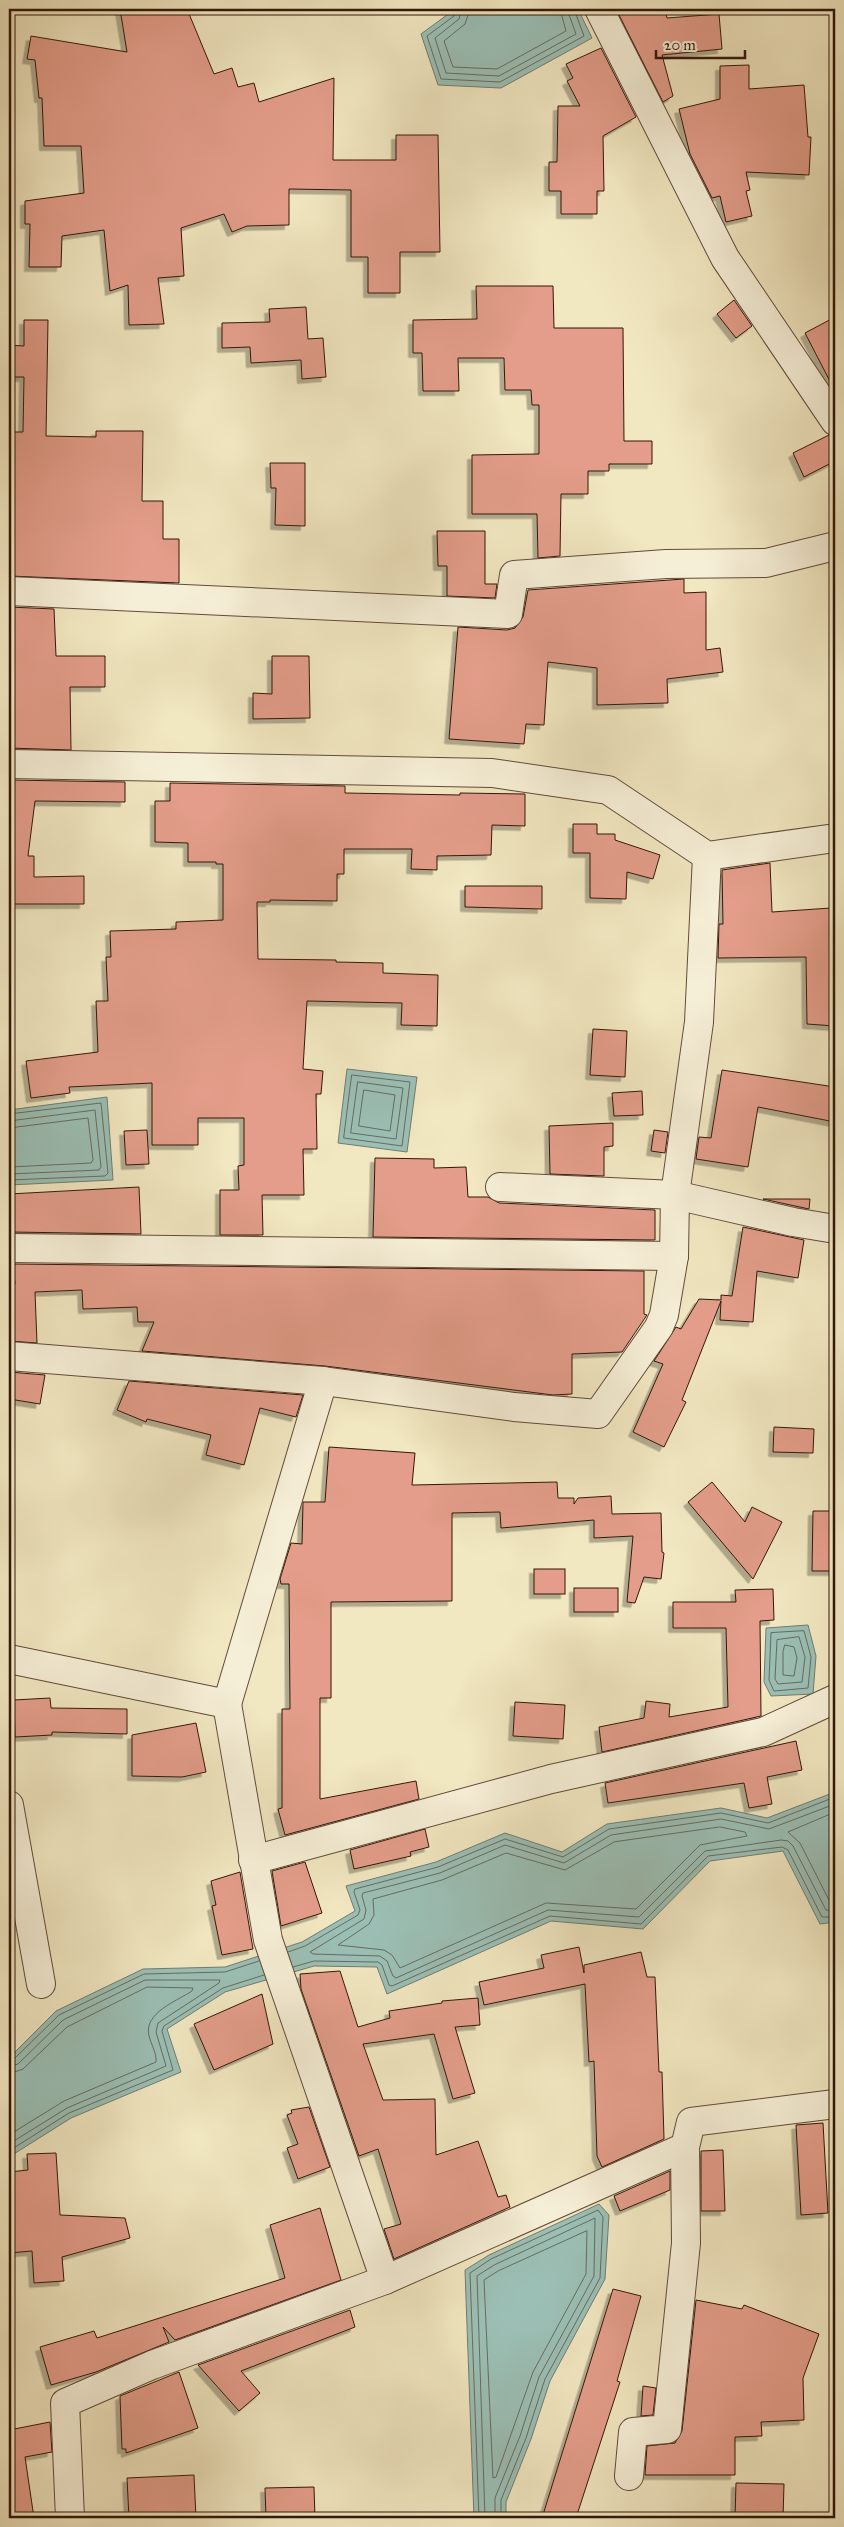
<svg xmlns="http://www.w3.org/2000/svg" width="844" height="2527" viewBox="0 0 844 2527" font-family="'IM FELL Great Primer',serif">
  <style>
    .water { fill: #9bbfb5; stroke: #717c71 }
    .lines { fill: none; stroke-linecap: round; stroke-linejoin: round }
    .shore { stroke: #676b60; stroke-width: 1 }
    .building { fill: #e39d8a; stroke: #33170a; filter: url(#shadow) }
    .minor-casing { stroke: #624b38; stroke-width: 30 }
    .minor { stroke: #f6efd7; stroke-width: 28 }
  </style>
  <defs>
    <filter id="shadow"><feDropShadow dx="-4.5" dy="4.5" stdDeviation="0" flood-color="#0004"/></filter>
  </defs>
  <rect width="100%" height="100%" fill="#f1e7c1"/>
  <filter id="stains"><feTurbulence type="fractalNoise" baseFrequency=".004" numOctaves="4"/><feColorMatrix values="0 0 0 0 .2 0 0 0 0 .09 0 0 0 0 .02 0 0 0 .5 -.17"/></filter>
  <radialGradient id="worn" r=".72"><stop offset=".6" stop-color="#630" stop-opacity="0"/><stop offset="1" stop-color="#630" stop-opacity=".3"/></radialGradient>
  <g class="water">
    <path d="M451,9H578L592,38L501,88L438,85L421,34L451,12Z"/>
    <path d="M347,1069L417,1077L407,1152L338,1143Z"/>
    <path d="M107,1097L113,1180L9,1185V1110Z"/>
    <path d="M808,1625L816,1656L813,1694L771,1696L764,1682L766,1628Z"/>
    <path d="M835,1792V1922L820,1924L783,1851L710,1861L643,1929L551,1921L387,1994L377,1967L314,1966L225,1992L167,2029L181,2072L71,2118L9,2157V2058L56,2011L143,1969L225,1967L302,1942L355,1911L346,1886L436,1862L505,1833L562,1852L607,1824L721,1808L767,1818Z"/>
    <path d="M599,2204L609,2215L605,2279L550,2381L531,2439L506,2502V2518H474L465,2270L489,2255Z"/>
  </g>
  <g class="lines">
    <g class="shore">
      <path d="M456,9L454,16L427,36L441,79L500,82L584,36L574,9"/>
      <path d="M462,9L459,19L435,38L446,73L499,76L576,34L567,9"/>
      <path d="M470,9L465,24L444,41L453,67L497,69L566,31L560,9"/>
      <path d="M352,1075L410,1082L402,1146L344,1138Z"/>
      <path d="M358,1082L403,1088L396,1139L351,1133Z"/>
      <path d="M364,1090L395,1095L390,1131L359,1126Z"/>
      <path d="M9,1114L101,1103L108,1173L105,1176L9,1180"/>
      <path d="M9,1121L95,1110L101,1167L99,1170L9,1174"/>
      <path d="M9,1128L88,1118L93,1160L91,1163L9,1167"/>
      <path d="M804,1631L811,1657L808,1688L774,1691L769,1680L771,1633Z"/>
      <path d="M799,1637L805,1657L802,1682L778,1684L775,1679L777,1640Z"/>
      <path d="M785,1645L794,1647L797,1658L794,1676L783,1675V1652Z"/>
      <path d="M835,1804L769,1829L721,1819L611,1835L564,1863L505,1845L440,1873L363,1893L362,1896L366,1910L364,1919L310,1952L313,1954L380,1956L387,1961L393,1976L396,1978L548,1910L639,1917L705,1851L781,1840L788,1841L793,1846L826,1910L835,1911"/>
      <path d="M835,1812L788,1832L800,1843L830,1902L835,1903"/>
      <path d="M720,1827L745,1832L747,1836L700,1845L636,1909L546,1903L400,1968L392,1955L384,1950L338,1945L369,1924L374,1915L373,1899L442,1880L506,1853L565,1870L614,1842Z"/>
      <path d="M288,1952L305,1946L358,1915L360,1910L354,1892L355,1889L438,1867L505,1839L563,1857L609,1829L721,1813L768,1823L835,1797"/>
      <path d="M293,1967L314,1961L378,1962L382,1965L389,1985L392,1986L550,1916L641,1924L708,1856L782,1847L788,1850L822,1917H835"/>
      <path d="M9,2061L14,2059L59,2015L144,1974L225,1972L259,1961"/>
      <path d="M9,2067L18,2064L63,2020L145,1980H220L219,1983L158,2023L156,2032L166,2066L67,2108L9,2144"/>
      <path d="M9,2074L23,2069L67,2027L147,1987L193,1988L192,1991C177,2001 143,2013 149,2036C151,2044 157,2054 156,2062L64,2101L9,2135"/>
      <path d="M9,2151L69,2113L173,2070L162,2031L164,2026L223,1988L264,1975"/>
      <path d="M587,2231L586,2274L533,2372L496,2477L493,2478L484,2280L498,2271Z"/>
      <path d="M479,2518L470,2273L491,2259L598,2210L603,2217L600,2278L545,2379L526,2438L501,2500V2518"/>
      <path d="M485,2518L477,2276L494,2265L595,2218L594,2276L539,2377L520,2436L495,2498V2518"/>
    </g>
  </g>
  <g class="building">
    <path d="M120,9H187L214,74L232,68L238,87L254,83L259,102L334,78L333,160H396V135H438L440,252H400V293H368V257H351V190L289,189V225L247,226L232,232L224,214L181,228L184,276L158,278L164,324L129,325L128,285L110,291L104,230L62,236L61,267H29L30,224H25V201L84,193L81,146H44L42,98H39L35,60L27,59L31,36L127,52Z"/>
    <path d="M616,9H665L667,18L719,14L722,49L662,55L673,96L663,102Z"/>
    <path d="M601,48L636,117L603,136L604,191H597V214H561V191H549V162H557L558,106H580L567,81L573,78L566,64Z"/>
    <path d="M749,65V89L804,85L808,137H811L809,175L746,172L750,190L746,191L752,216L726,222L720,196L712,198L690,154L679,109L720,99V66Z"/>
    <path d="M476,286H553L554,328H623L624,441H652V464H609V471H588V494H561L560,556L538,558L537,514H472V455L539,454V405H532L531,390H505L504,358H458L459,391H423L422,353H413V320L477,319Z"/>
    <path d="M734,300L752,326L736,338L717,314Z"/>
    <path d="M306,307L308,339L323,338L326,377L302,379L301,360L251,363L250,347L222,348V323L270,322L269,309Z"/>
    <path d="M835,317V391L805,333Z"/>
    <path d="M24,320H48L46,436L96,437V431H143L142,501H163V539H179V583L9,576V512H13L14,466H9V432H23L24,377H9V345L24,346Z"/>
    <path d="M829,435L835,436V461L804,477L793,453Z"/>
    <path d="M270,463H305V526L275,525L276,488H271Z"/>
    <path d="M437,531H485V584H497L495,598L447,596V566H438Z"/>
    <path d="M684,579V593L706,592V650L720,648L723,672L667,679L668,703L597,705V668L548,662L544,725L526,724L524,744L449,739L458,627L507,630L515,628L523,617L528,590Z"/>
    <path d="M9,607L54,609L56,656H105V687H70L71,750L9,748Z"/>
    <path d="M272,656H309L310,718L253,719V693L272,694Z"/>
    <path d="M9,780L125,782V802L35,801L28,856H34V877L84,876V904H9Z"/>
    <path d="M170,783L345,786V793L460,795V793L525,794V826L492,825L491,855L437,856V870L411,869L412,849H344V874H337V901L270,900V902H257L258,959L336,960V962L383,963V973L438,975L437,1026L401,1025L402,1003L307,1001L303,1069L323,1071L321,1094H316L317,1149H303L304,1195H262L263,1235H220V1190H239L238,1166L244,1165V1118H198V1145H152V1083L69,1087L70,1093L31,1098L26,1061L98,1052L96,1001H108L106,957H111L110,931L176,929V922L223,920V864H216V862H188V843L155,842V801H170Z"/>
    <path d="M573,824H597V834H615V840L660,855L653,879L627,872L626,899L590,898V853H573Z"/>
    <path d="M770,863L772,912L831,908L832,970H835V1026L807,1024L806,957L718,958L719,924H723L722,870Z"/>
    <path d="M465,886H542V909L465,907Z"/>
    <path d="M593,1029L627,1031L625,1077L590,1075Z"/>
    <path d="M722,1070L835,1087V1122L758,1107L748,1167L696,1159L699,1137L711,1138Z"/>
    <path d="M642,1091L643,1115L614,1116L612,1093Z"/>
    <path d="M613,1123V1146L604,1147V1176L550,1174L549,1126Z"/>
    <path d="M147,1130L149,1164L126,1165L124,1131Z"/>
    <path d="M654,1130L668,1132L665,1153L651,1151Z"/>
    <path d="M375,1158L434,1159V1168L466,1167L468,1197H488L499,1203L655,1210V1240L373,1237Z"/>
    <path d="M139,1187L141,1234L11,1232L9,1194Z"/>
    <path d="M763,1199H810L809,1209Z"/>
    <path d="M743,1227L804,1240L798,1278L757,1271L753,1322L720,1320L721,1301L682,1400L686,1402L664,1447L633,1432L663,1364L654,1361L676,1327L681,1329L699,1299L721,1300V1295L732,1296Z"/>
    <path d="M13,1264L644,1271V1314L647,1315L622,1352L572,1354V1394L553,1395L325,1366L142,1351L154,1322H138L137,1307L83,1309L82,1290L35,1292L37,1343L9,1341V1284H15Z"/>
    <path d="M9,1372L45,1375L40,1404L9,1399Z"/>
    <path d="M129,1381L303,1395L296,1417L260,1408L244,1465L206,1455L211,1435L147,1419L146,1422L117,1410Z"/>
    <path d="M774,1427L814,1429L813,1453L773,1452Z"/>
    <path d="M329,1447L415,1453L412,1485L557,1482L558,1498H574V1504L578,1498L611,1496L612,1514L661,1513L662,1552L664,1553L661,1579L644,1577L635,1603L627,1602L633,1536L594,1538V1520L501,1528L500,1512L452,1513V1601L331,1602V1698H320V1799L416,1781L419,1799L285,1835L278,1809L282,1808V1709H290L289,1584H281L280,1579L291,1543L302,1544L303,1502H325Z"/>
    <path d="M712,1482L745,1522L752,1507L782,1522L753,1579L688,1502Z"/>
    <path d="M813,1511H835V1571H812Z"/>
    <rect x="534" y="1569" width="31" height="25"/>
    <rect x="574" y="1588" width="44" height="24"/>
    <path d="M773,1589L774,1620L760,1621L761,1716L602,1752L599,1727L644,1718L646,1701L670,1704L669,1717L728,1707L726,1628H673V1602H736L735,1590Z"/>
    <path d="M50,1698L51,1708L127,1709V1734L52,1732V1735L15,1737L14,1700Z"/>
    <path d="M515,1702L565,1705L563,1739L513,1736Z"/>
    <path d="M196,1723L206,1772L182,1777L132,1776V1735Z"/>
    <path d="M796,1741L802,1770L767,1777L772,1804L749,1808L744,1783L608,1803L605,1783Z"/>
    <path d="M425,1829L429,1847L410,1852L411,1856L354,1869L350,1850Z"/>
    <path d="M305,1862L322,1913L281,1926L272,1871Z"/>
    <path d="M240,1872L253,1949L222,1955L212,1906L216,1905L211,1881Z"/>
    <path d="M579,1947L584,1973V1965L641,1952L647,1977H655L659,2072H662L664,2139L602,2167L597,2156L594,2061L589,2062L585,1984L484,2005L479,1982L544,1968L541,1955Z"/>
    <path d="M340,1971L358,2027L390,2018L389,2011L442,2003V2001L478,1998L480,2025L455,2027L475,2093L453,2099L434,2034L363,2044L383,2100L435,2099L436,2155L478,2141L498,2197L506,2195L510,2207L394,2259L384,2229L401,2224L378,2149L359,2156L301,1989L300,1974Z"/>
    <path d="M262,1994L273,2044L214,2070L194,2024Z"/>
    <path d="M309,2107L330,2167L298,2179L287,2148L298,2144L287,2115L292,2113L291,2110Z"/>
    <path d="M823,2123L828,2213L801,2215L796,2125Z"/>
    <path d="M723,2150L725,2211H701V2151Z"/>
    <path d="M56,2153L60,2215L125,2218L130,2238L62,2257L64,2281L34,2283L32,2251L9,2253V2172L28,2170L27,2154Z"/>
    <path d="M670,2171V2190L620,2211L614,2196Z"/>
    <path d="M320,2208L341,2280L175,2340L163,2327L169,2342L96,2372L51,2385L40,2347L94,2331L97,2338L285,2278L270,2225Z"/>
    <path d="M613,2289L641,2296L617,2381L620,2382L576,2518H542Z"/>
    <path d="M696,2300L742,2309L744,2305L819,2334L803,2378L804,2420L761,2422L762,2436L735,2437V2475H645L647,2446L675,2443L682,2431Z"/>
    <path d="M350,2310L355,2327L241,2371L260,2393L239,2411L198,2365Z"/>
    <path d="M179,2372L198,2428L126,2453V2449H122L120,2396Z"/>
    <path d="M643,2386L656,2388L653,2415L641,2416Z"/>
    <path d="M50,2422L52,2452L25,2457L34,2518H9V2430Z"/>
    <path d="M194,2475L196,2518H129L127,2478Z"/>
    <path d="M736,2483L784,2484L783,2518H735Z"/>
    <path d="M314,2487L315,2518H266L265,2488Z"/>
  </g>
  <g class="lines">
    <defs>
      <g id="minor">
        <path d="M599,9L725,258L835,421"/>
        <path d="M9,591L508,614L514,575L666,564L766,563L835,546"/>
        <path d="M9,764L492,773L608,790L707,856L835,838"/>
        <path d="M500,1187L675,1195L793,1222L835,1229"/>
        <path d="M9,1248L674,1256"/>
        <path d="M9,1356L323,1381L514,1407L598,1414L659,1327L664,1315L674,1256L675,1195L699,1022L707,856"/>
        <path d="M9,1659L227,1704L268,1940L385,2280L152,2365L65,2403L70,2518"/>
        <path d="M227,1704L323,1381"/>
        <path d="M9,1805L41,1984"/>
        <path d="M253,1860L551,1779L763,1732L835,1699"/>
        <path d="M385,2280L685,2147L691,2122L835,2104"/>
        <path d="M629,2476L633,2432L667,2429L686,2243L685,2147"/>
      </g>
    </defs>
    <use href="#minor" class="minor-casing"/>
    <use href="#minor" class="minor"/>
  </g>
  <rect width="844" height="2527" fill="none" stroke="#f1e7c1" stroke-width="30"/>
  <rect x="10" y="10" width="824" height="2507" fill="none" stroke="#33170a" stroke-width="2.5"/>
  <rect x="15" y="15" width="814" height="2497" fill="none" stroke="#33170a"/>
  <path d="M656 50v8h89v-8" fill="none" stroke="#33170a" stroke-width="2.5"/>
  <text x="664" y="50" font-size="15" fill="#33170a" stroke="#f6efd7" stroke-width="4" paint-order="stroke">20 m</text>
  <rect width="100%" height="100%" filter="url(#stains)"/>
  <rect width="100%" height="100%" fill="url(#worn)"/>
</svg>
